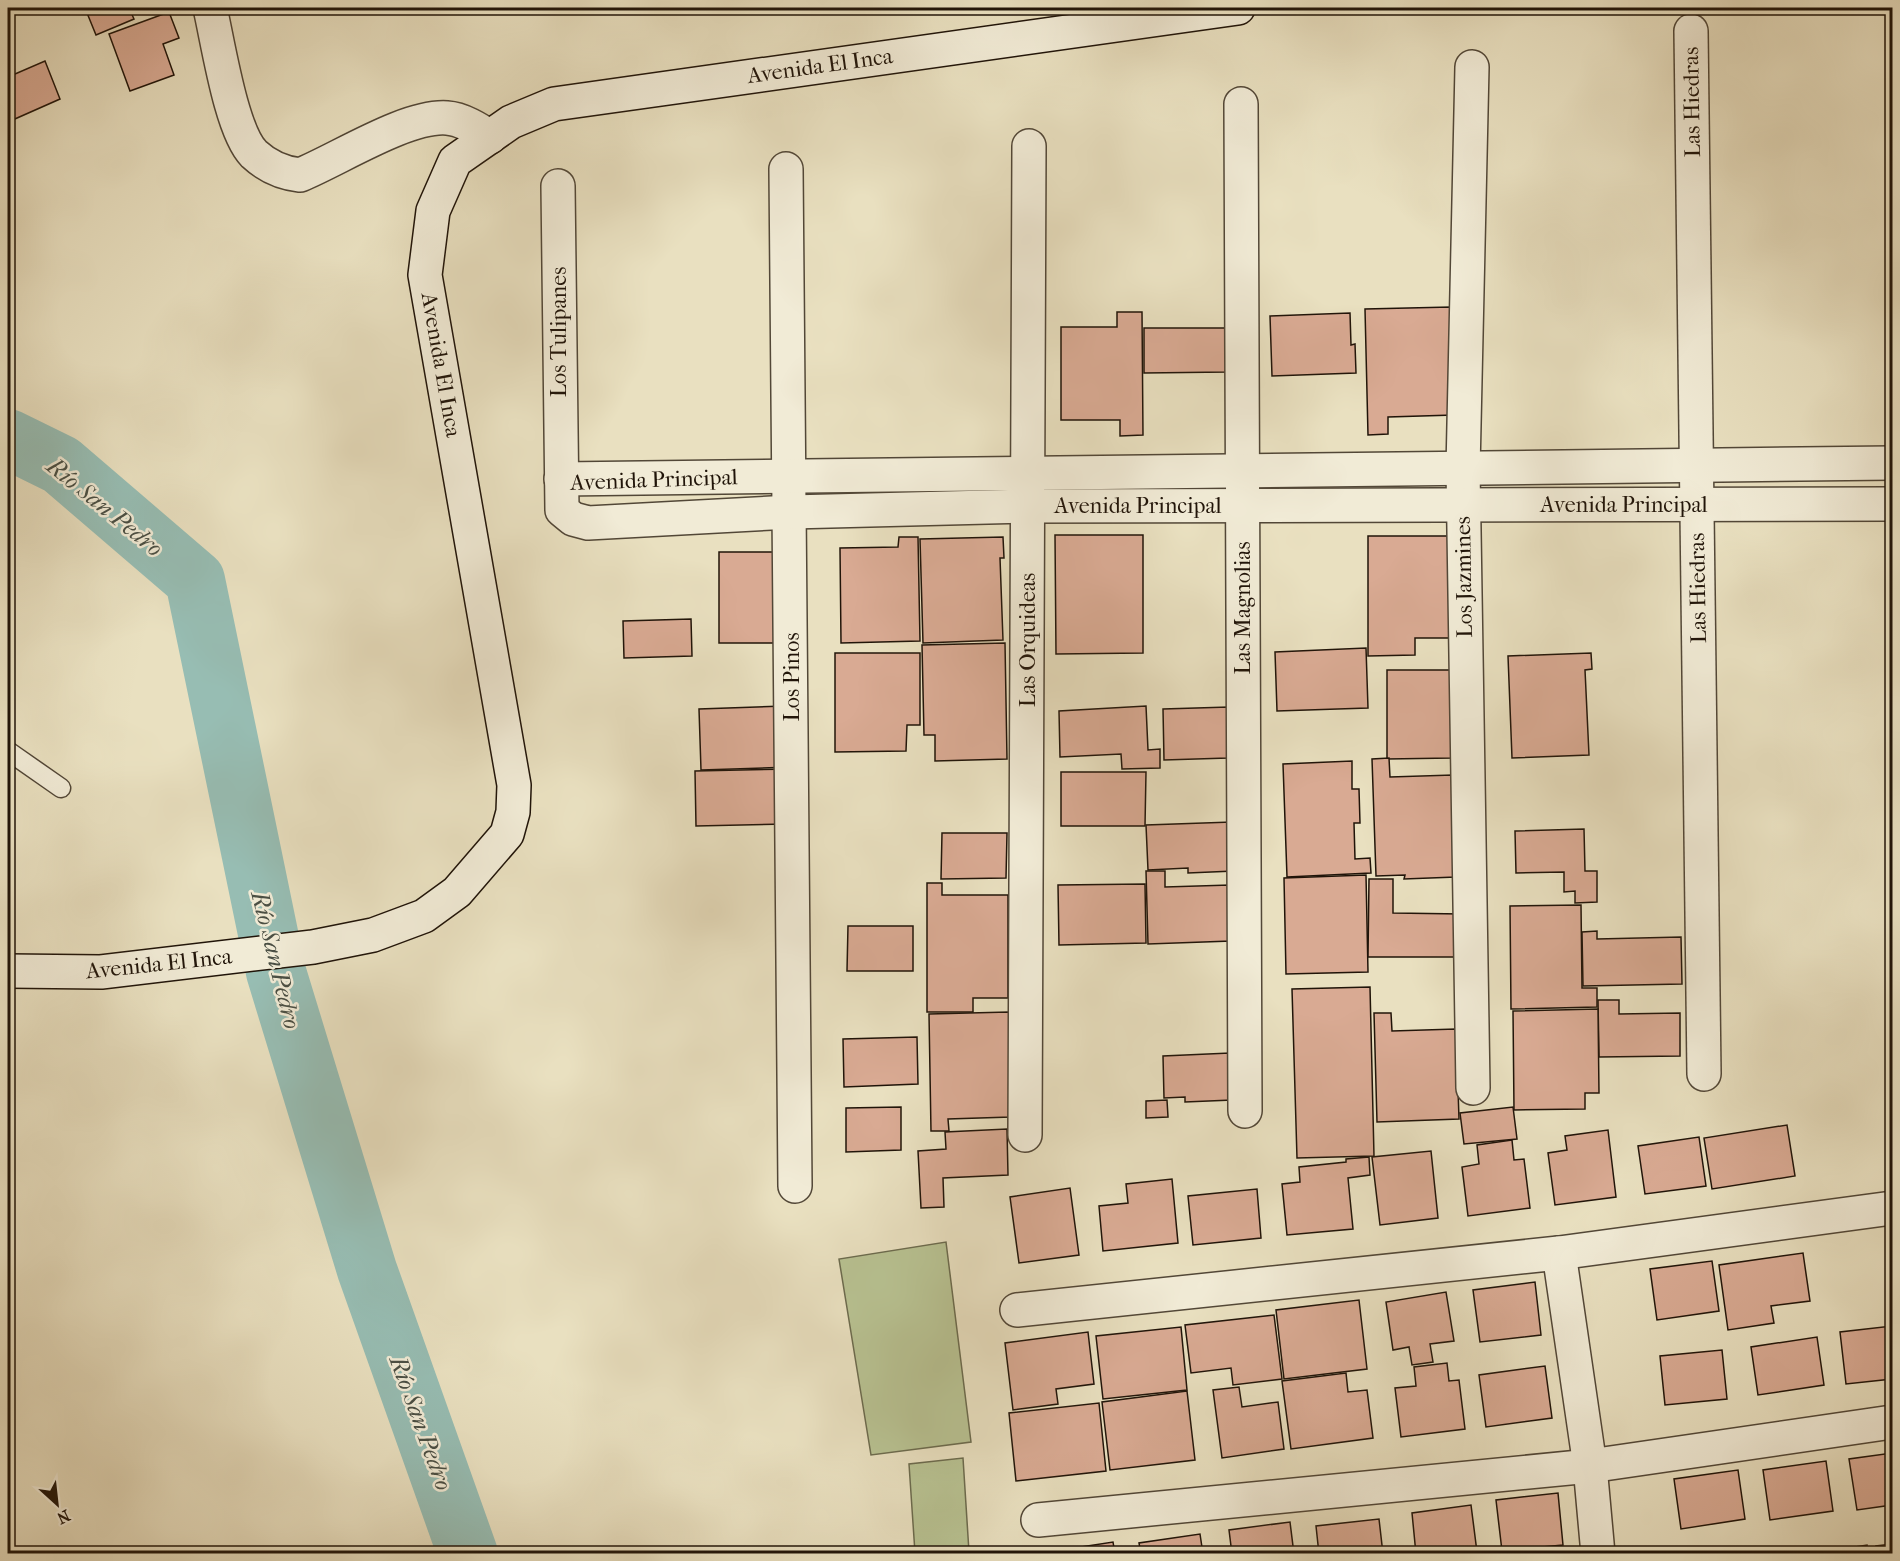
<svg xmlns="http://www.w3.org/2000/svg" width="1900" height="1561" viewBox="0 0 1900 1561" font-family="'IM FELL French Canon',serif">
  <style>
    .green { fill: #b8c292; stroke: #6c6b4e; stroke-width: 1.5 }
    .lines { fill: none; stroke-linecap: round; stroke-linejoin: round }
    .river { stroke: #97bdb3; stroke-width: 60 }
    .building { fill: #d9aa93; stroke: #201409; stroke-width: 1.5 }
    .lane-casing { stroke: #524737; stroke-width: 21 }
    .street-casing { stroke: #524737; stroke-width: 36 }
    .secondary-casing { stroke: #201409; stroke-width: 36 }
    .lane { stroke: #f1ebd6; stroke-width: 18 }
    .street { stroke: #f1ebd6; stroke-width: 33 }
    .secondary { stroke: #f1ebd6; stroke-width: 33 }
    .labels { text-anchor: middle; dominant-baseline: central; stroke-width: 5; stroke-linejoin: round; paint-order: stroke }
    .street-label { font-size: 22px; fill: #201409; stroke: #f1ebd6 }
    .water-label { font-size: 24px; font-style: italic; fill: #4a4f44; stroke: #f1ebd6 }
  </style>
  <rect width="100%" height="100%" fill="#e9e0c0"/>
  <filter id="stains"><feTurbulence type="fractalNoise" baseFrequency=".00333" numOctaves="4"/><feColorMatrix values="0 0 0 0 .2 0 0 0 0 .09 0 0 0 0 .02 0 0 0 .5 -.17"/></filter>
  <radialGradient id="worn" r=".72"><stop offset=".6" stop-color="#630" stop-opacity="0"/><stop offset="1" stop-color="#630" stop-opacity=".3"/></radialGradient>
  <g class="green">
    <path d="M946,1242L971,1442L871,1455L839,1259Z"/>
    <path d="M963,1458L969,1552L915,1553L909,1464Z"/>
  </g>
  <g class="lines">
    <path class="river" d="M8,439L61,465L195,580L276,972L367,1270L468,1554"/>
  </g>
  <g class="building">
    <path d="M85,8H129L134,19L96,35Z"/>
    <path d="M140,8H162L143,14Z"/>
    <path d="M169,12L179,38L163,44L174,75L130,91L109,34Z"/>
    <path d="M45,61L60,99L8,122V77Z"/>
    <path d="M1451,307L1454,415L1388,417V434L1368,435L1365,309Z"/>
    <path d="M1117,312H1142L1143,435L1120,436V420H1061V327H1117Z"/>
    <path d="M1350,313L1351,345L1355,344L1356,373L1272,376L1270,316Z"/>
    <path d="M1144,328H1226L1227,372L1144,373Z"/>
    <path d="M1055,535H1143V653L1056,654Z"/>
    <path d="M1368,536H1453V638H1415V655L1368,656Z"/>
    <path d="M899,537H918L920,641L841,643L840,548L898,547Z"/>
    <path d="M1003,537L1004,558H1000L1003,640L923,643L920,539Z"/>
    <rect x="719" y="552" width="62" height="91"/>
    <path d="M691,619L692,656L624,658L623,621Z"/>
    <path d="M1005,643L1007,759L935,761V735H924L922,645Z"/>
    <path d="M1366,648L1368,708L1277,711L1275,652Z"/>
    <path d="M835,653H920V725H907L906,751L835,752Z"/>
    <path d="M1591,653L1592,669L1585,670L1589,755L1512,758L1508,656Z"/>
    <path d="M1387,670H1452V758L1387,759Z"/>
    <path d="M784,706L791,767L701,770L699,709Z"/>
    <path d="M1146,706L1148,750L1160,749V768L1122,769L1121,754L1060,757L1059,711Z"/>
    <path d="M1229,707L1228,758L1164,760L1163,709Z"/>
    <path d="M1389,758L1390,777L1453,775L1456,877L1404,879L1405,875L1376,876L1372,759Z"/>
    <path d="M1352,761V789H1359L1360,823H1354L1355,859L1370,858L1371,873L1287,877L1283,764Z"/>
    <path d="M791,769L786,824L696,826L695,771Z"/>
    <path d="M1061,772H1146L1145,826H1061Z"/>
    <path d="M1232,822L1234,871L1188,873V868L1148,870L1146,825Z"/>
    <path d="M1584,829L1585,871H1597V902L1575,903V891L1564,892V872L1516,873L1515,831Z"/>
    <path d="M942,833H1007L1006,878L941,879Z"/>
    <path d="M1146,871H1165V887L1230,885L1231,941L1148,944Z"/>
    <path d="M1366,875L1368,972L1286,974L1284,878Z"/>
    <path d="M1369,879H1393V913L1462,914L1461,957H1368Z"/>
    <path d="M927,883H942V895H1008V998H973V1012H927Z"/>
    <path d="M1145,884L1146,943L1059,945L1058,885Z"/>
    <path d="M1581,905L1582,988H1597V1007L1511,1009L1510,906Z"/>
    <path d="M848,926H913V971H847Z"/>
    <path d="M1597,931V939L1681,937L1682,984L1583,986L1582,932Z"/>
    <path d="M1370,987L1374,1156L1297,1158L1292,989Z"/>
    <path d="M1598,1000H1619V1014L1680,1013V1056L1599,1057Z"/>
    <path d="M1598,1009L1599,1093H1585V1109L1514,1110L1513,1011Z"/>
    <path d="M1009,1012L1011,1117L948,1119L949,1131H931L929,1014Z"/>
    <path d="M1374,1013H1391L1392,1031L1456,1029L1459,1119L1377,1122Z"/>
    <path d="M917,1037L918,1084L844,1087L843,1039Z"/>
    <path d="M1230,1053L1232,1100L1185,1102V1097L1164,1098L1163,1056Z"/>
    <path d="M1167,1100L1168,1117L1146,1118V1101Z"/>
    <path d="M901,1107V1150L846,1152V1108Z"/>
    <path d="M1513,1107L1517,1139L1464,1144L1460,1113Z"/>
    <path d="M1787,1125L1795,1176L1712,1189L1704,1138Z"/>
    <path d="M1007,1129L1008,1175L943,1178L944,1207L921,1208L918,1151L946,1149L945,1132Z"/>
    <path d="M1608,1130L1616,1197L1555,1205L1548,1153L1567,1150L1565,1136Z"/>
    <path d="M1699,1137L1706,1186L1645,1194L1638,1146Z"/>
    <path d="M1512,1140L1514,1160L1524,1159L1530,1208L1468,1216L1462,1167L1479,1164L1477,1145Z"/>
    <path d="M1431,1151L1438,1218L1380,1225L1372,1157Z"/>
    <path d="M1369,1157L1370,1175L1348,1178L1353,1229L1287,1235L1282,1184L1300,1182L1299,1167L1346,1162V1159Z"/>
    <path d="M1172,1179L1178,1243L1103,1251L1099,1206L1128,1203L1126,1184Z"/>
    <path d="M1070,1188L1079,1255L1019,1263L1010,1197Z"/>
    <path d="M1257,1189L1261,1238L1193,1245L1188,1196Z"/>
    <path d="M1803,1253L1810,1301L1771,1306L1774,1323L1728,1330L1719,1265Z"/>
    <path d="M1712,1261L1719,1311L1657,1320L1650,1269Z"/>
    <path d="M1535,1282L1541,1335L1480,1342L1473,1290Z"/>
    <path d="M1446,1292L1454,1341L1430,1344L1433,1362L1412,1365L1409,1347L1393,1350L1386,1302Z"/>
    <path d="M1359,1300L1367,1369L1284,1379L1276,1310Z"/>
    <path d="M1274,1315L1282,1379L1233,1385L1231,1368L1191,1373L1185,1325Z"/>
    <path d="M1892,1326V1379L1846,1384L1840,1332Z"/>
    <path d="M1181,1327L1187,1390L1103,1399L1096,1336Z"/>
    <path d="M1088,1332L1094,1384L1056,1389L1058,1404L1013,1410L1005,1343Z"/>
    <path d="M1817,1337L1824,1385L1758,1395L1751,1347Z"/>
    <path d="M1722,1350L1727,1399L1665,1405L1660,1356Z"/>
    <path d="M1447,1363L1449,1381L1459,1380L1465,1429L1401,1437L1395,1388L1416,1386L1414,1367Z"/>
    <path d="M1545,1366L1552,1418L1486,1427L1479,1375Z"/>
    <path d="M1346,1373L1348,1392L1367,1390L1373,1438L1291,1449L1282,1381Z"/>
    <path d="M1239,1387L1242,1407L1278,1402L1284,1449L1222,1458L1213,1390Z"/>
    <path d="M1187,1391L1195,1460L1110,1470L1102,1402Z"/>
    <path d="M1099,1403L1106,1471L1016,1481L1009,1413Z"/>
    <path d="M1892,1453V1505L1857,1510L1849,1459Z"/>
    <path d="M1826,1461L1833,1511L1770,1520L1763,1470Z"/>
    <path d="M1738,1470L1745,1519L1681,1529L1674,1479Z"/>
    <path d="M1558,1493L1563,1545L1502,1551L1496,1500Z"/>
    <path d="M1471,1505L1477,1552L1416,1554L1412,1513Z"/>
    <path d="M1379,1519L1383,1554H1319L1316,1526Z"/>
    <path d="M1290,1522L1294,1554H1232L1229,1530Z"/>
    <path d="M1200,1534L1203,1554H1141L1139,1543Z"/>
    <path d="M1113,1542L1115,1554H1042V1553Z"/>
    <path d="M1892,1544V1554H1877L1876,1546Z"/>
    <path d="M1867,1545L1868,1554H1823L1822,1552Z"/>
    <path d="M1820,1550V1554H1795Z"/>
  </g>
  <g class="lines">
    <defs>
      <path id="lane" d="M8,751L61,788"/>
      <g id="street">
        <path d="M210,8C218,42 231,131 254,154C268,167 282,173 300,175C339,159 407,115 447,118C462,119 478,129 490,137"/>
        <path d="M1691,31L1704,1074"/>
        <path d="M1472,67L1463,469L1473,1088"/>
        <path d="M1241,104L1245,1111"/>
        <path d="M786,169L795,1186"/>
        <path d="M558,186L562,510L573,519L588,523L791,512L1028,506L1892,504"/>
        <path d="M561,479L1892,463"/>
        <path d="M1025,1135L1029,146"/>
        <path d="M1559,1253L1590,1466L1598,1554"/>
        <path d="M1017,1310L1559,1253L1892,1208"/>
        <path d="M1038,1520L1590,1466L1892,1422"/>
      </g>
      <path id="secondary" d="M8,971L101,972L313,947L373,935L424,916L457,892L507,834L513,812L514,785L425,275L433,211L455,161L511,122L554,104L1238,8"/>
    </defs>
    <use href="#lane" class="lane-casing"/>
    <use href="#street" class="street-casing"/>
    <use href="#secondary" class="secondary-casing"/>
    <use href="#lane" class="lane"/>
    <use href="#street" class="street"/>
    <use href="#secondary" class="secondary"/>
  </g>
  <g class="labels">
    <g class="street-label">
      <text transform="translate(820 66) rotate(-8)">Avenida El Inca</text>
      <text transform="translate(1692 102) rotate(-91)">Las Hiedras</text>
      <text transform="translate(559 332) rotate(-90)">Los Tulipanes</text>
      <text transform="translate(441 365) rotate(80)">Avenida El Inca</text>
      <text transform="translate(654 480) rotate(-2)">Avenida Principal</text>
      <text x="1624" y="505">Avenida Principal</text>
      <text x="1138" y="506">Avenida Principal</text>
      <text transform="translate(1464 577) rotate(-91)">Los Jazmines</text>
      <text transform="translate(1698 588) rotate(-91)">Las Hiedras</text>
      <text transform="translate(1243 608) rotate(-90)">Las Magnolias</text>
      <text transform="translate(1028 640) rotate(-90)">Las Orquideas</text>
      <text transform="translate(792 677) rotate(-90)">Los Pinos</text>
      <text transform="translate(159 964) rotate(-6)">Avenida El Inca</text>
    </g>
    <g class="water-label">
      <text transform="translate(105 507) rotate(39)">Río San Pedro</text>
      <text transform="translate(276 960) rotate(76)">Río San Pedro</text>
      <text transform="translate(421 1423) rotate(70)">Río San Pedro</text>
    </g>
  </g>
  <rect width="1900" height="1561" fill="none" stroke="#e9e0c0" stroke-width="30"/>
  <rect x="9" y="9" width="1882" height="1543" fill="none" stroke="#201409" stroke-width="3"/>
  <rect x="15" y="15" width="1870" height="1531" fill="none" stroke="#201409" stroke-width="1.5"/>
  <g transform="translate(57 1504) rotate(153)" stroke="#f1ebd6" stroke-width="4.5" paint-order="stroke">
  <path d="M0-4.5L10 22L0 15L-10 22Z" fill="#201409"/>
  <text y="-9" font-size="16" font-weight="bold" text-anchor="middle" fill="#201409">N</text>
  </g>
  <rect width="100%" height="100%" filter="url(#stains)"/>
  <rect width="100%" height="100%" fill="url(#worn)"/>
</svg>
